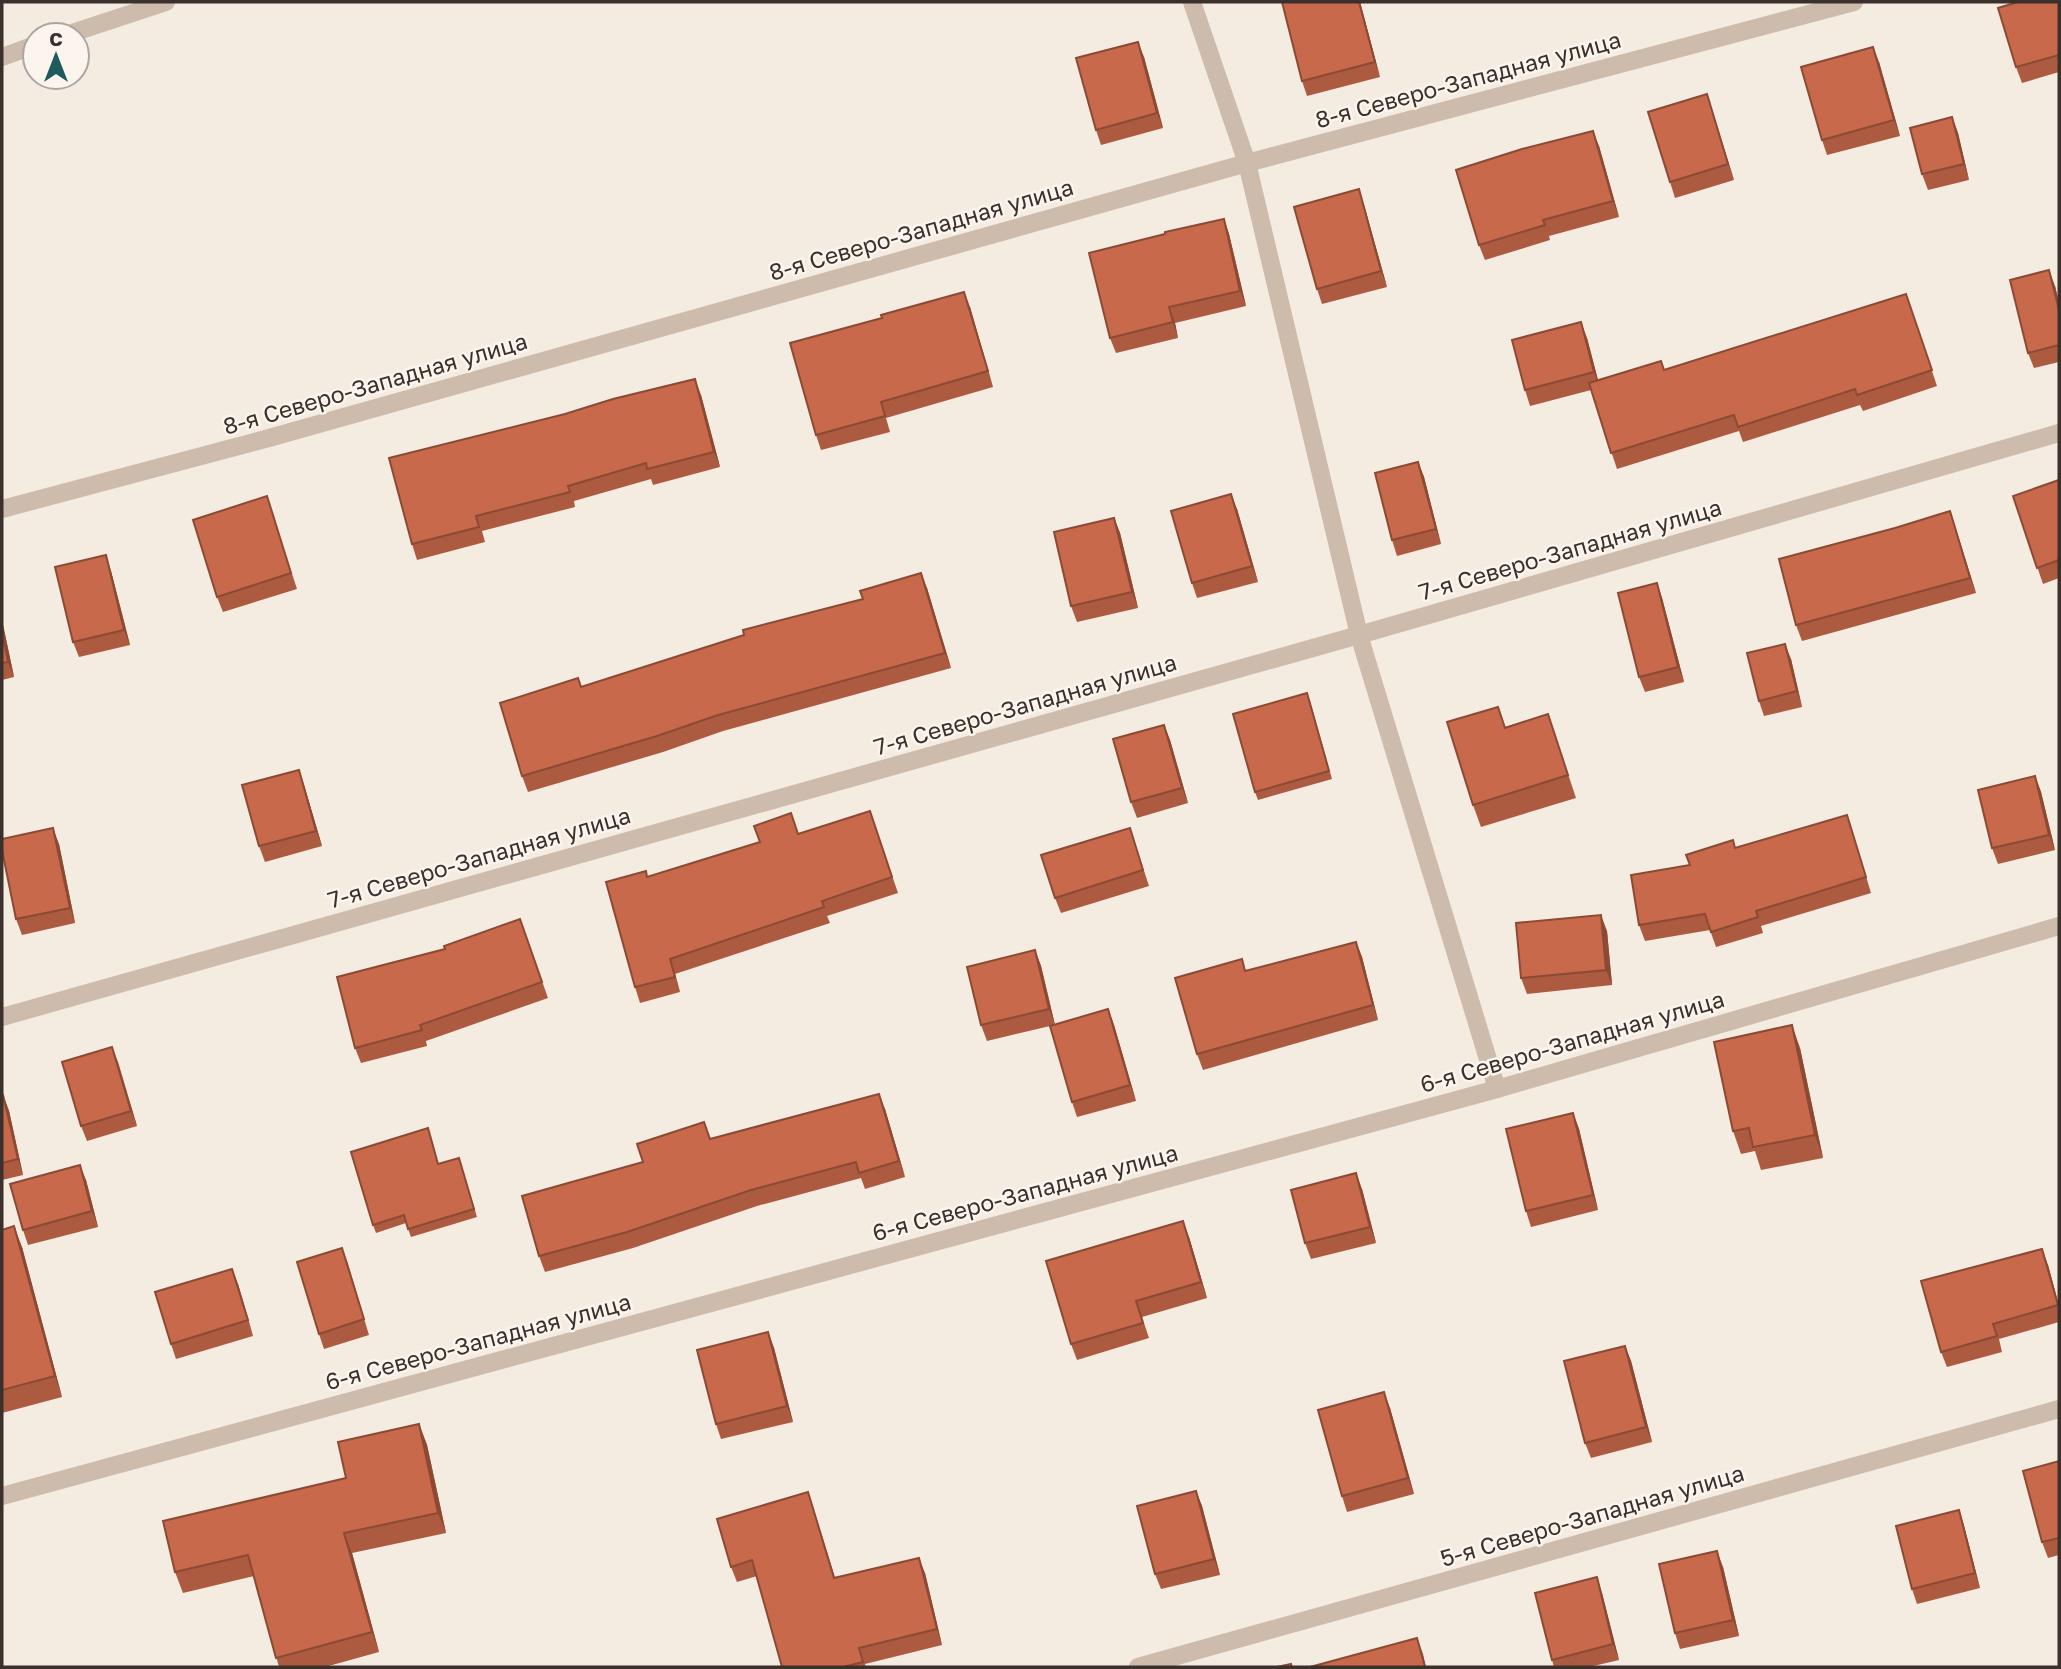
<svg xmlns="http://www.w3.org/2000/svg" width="2061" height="1669" viewBox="0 0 2061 1669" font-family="'Golos Text',sans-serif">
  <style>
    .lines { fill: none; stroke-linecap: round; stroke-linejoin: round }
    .lane { stroke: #cdbbac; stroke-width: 18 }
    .street { stroke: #cdbbac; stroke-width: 18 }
    .wall { fill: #ac5a40 }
    .shaded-wall { fill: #8c4a34 }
    .building { fill: #c8694b; stroke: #8c4a34; stroke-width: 2 }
    .labels { text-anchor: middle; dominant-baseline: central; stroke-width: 5; stroke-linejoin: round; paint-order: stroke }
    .street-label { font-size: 23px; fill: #3b302b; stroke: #fbf5ee }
  </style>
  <rect width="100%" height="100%" fill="#f4ebe1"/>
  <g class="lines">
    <path class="lane" d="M1192,2L1247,163L1359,635L1497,1089"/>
    <g class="street">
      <path d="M66,35L166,2"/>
      <path d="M2,57L35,45"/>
      <path d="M2,509L269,438L1247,163L1854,2"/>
      <path d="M2,1017L1359,635L2059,433"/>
      <path d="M2,1496L1497,1089L2059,926"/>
      <path d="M1138,1667L2059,1409"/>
    </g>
  </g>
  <g class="wall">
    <path d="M1360,2L1380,77L1307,96L1302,81Z"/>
    <path d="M2059,2V72L2022,83L2016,67Z"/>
    <path d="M1144,57L1163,128L1101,145L1096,130Z"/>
    <path d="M1879,62L1900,136L1827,155L1822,140Z"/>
    <path d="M1707,94L1734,180L1675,198L1670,182Z"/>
    <path d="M1952,117L1958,133L1969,180L1928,190L1922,174Z"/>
    <path d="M1599,146L1619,217L1549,236L1550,240L1485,260L1479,245Z"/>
    <path d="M1364,205L1387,287L1322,304L1317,289Z"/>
    <path d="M1224,219L1229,234L1246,306L1175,323L1178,338L1116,353L1110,338Z"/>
    <path d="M2055,286L2059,303V362L2034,368L2028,353Z"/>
    <path d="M1906,294L1937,386L1863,411L1860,405L1743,442L1739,431L1617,469L1591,390L1530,406L1525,390L1587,338L1598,380L1664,370Z"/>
    <path d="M970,307L993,387L886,418L890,432L821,450L816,435Z"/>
    <path d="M701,395L720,467L653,485L651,479L574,501L575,507L482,531L485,542L417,560L412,544Z"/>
    <path d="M1418,462L1424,477L1441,544L1397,556L1392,540Z"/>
    <path d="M2059,480V578L2043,584L2013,496Z"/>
    <path d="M1237,509L1258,582L1197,598L1192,583Z"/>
    <path d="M1950,511L1976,593L1802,641L1796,625Z"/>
    <path d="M272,512L297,589L223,612L217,597Z"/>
    <path d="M1114,518L1120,533L1138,608L1077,622L1071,606Z"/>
    <path d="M111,571L130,645L79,657L73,642Z"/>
    <path d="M1657,583L1662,598L1684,682L1645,692L1639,677Z"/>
    <path d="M927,588L951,668L723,731L663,752L528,792L522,776L581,687Z"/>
    <path d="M2,620L14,677L2,680Z"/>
    <path d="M1791,659L1802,707L1764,716L1759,701Z"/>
    <path d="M1310,701L1332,779L1258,800L1255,792Z"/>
    <path d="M1548,714L1576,798L1481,827L1473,805L1505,727Z"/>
    <path d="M1164,725L1170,740L1188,803L1137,818L1131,802Z"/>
    <path d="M299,770L304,785L322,846L265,862L259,846Z"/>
    <path d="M2035,776L2041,792L2055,850L1998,864L1992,848Z"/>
    <path d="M870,811L898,893L827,916L830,923L675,974L680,992L640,1003L635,987L648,877L799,834Z"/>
    <path d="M1130,828L1149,886L1061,913L1055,898Z"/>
    <path d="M1852,830L1871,893L1761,926L1763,933L1716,947L1710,930L1645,941L1639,925L1690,865L1735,848Z"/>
    <path d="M59,844L75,923L22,935L16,919Z"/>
    <path d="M520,919L548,998L426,1041L427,1046L361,1063L355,1048L445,949Z"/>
    <path d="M1607,931L1612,985L1527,994L1521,978Z"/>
    <path d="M1356,942L1362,957L1378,1020L1203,1070L1197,1054Z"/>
    <path d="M1035,950L1041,966L1055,1025L1108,1009L1114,1025L1136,1101L1077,1117L1072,1102L1050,1026L987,1041L981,1025Z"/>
    <path d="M112,1047L137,1126L87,1141L81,1126Z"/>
    <path d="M1800,1048L1823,1158L1761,1170L1755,1151L1741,1154L1733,1131Z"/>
    <path d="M2,1095H3L9,1111L23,1175L2,1180Z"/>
    <path d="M885,1109L905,1177L865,1189L861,1178L757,1206L633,1248L545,1272L539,1256L643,1162L710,1139Z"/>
    <path d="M1573,1113L1579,1129L1598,1210L1531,1227L1526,1211Z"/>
    <path d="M459,1158L477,1217L411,1237L406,1223L376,1233L373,1225L439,1164Z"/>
    <path d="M86,1180L98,1227L28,1245L23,1230Z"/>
    <path d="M1362,1189L1376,1243L1311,1259L1305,1243Z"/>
    <path d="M2,1230L22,1247L62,1397L2,1413Z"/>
    <path d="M1189,1237L1207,1298L1142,1317L1149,1338L1077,1360L1071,1344Z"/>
    <path d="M342,1248L369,1335L324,1349L319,1334Z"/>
    <path d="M2048,1265L2059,1306V1322L1999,1339L2002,1352L1947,1367L1941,1352Z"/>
    <path d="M238,1284L253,1336L176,1359L171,1344Z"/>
    <path d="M768,1332L774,1348L793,1422L721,1439L716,1424Z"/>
    <path d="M1625,1346L1631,1361L1652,1442L1591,1458L1585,1443Z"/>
    <path d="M1390,1408L1414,1494L1347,1512L1342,1496Z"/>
    <path d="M419,1424L427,1445L446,1533L352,1553L379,1652L325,1667H279L254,1576L183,1593L175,1572L346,1478Z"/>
    <path d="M2059,1461V1555L2048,1558L2042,1542Z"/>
    <path d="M1196,1491L1202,1506L1220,1575L1161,1589L1155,1574Z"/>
    <path d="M808,1492L835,1578L925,1573L942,1645L865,1664L866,1667H782L757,1576L737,1582L731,1567Z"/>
    <path d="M1959,1510L1964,1526L1980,1588L1917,1604L1912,1589Z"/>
    <path d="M1723,1567L1739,1636L1680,1649L1675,1633Z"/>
    <path d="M1602,1593L1619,1660L1589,1667H1554L1552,1660Z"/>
  </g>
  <g class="shaded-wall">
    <path d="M1359,2H1360L1380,77L1375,62Z"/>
    <path d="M1138,42L1144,57L1163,128L1157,113Z"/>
    <path d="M1873,47L1879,62L1900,136L1894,120Z"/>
    <path d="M1707,94L1712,110L1734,180L1728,164Z"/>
    <path d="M1952,117L1958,133L1969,180L1964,164Z"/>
    <path d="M1593,131L1599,146L1619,217L1613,201Z"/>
    <path d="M1359,189L1364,205L1387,287L1381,271Z"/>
    <path d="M1224,219L1229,234L1246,306L1240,291Z"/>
    <path d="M2049,270L2055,286L2059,303V310Z"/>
    <path d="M964,292L970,307L993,387L988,371Z"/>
    <path d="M1169,307L1175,323L1178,338L1173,322Z"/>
    <path d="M1581,322L1587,338L1600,388L1594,372Z"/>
    <path d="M695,379L701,395L720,467L714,452Z"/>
    <path d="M1418,462L1424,477L1441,544L1436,529Z"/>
    <path d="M1231,494L1237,509L1258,582L1252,566Z"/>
    <path d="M1950,511L1955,526L1976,593L1970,578Z"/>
    <path d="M1114,518L1120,533L1138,608L1132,592Z"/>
    <path d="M106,555L111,571L130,645L124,630Z"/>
    <path d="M921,573L927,588L951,668L945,653Z"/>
    <path d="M1657,583L1662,598L1684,682L1678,667Z"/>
    <path d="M2,620L14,677L8,662L2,631Z"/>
    <path d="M1785,644L1791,659L1802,707L1797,691Z"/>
    <path d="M1164,725L1170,740L1188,803L1182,788Z"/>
    <path d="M299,770L304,785L322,846L316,831Z"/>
    <path d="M2035,776L2041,792L2055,850L2049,835Z"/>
    <path d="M53,828L59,844L75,923L70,908Z"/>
    <path d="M1601,915L1607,931L1612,985L1606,970Z"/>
    <path d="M1356,942L1362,957L1378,1020L1373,1005Z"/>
    <path d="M1035,950L1041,966L1055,1025L1049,1009Z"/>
    <path d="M670,959L675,974L680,992L675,977Z"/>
    <path d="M1108,1009L1114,1025L1136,1101L1130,1085Z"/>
    <path d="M1792,1025L1800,1048L1823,1158L1815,1135Z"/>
    <path d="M112,1047L118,1062L137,1126L131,1111Z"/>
    <path d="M879,1094L885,1109L905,1177L899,1161Z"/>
    <path d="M3,1095L9,1111L23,1175L18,1159Z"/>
    <path d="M1573,1113L1579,1129L1598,1210L1593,1195Z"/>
    <path d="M80,1165L86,1180L98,1227L92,1211Z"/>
    <path d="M1356,1173L1362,1189L1376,1243L1370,1227Z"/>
    <path d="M1183,1221L1189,1237L1207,1298L1201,1282Z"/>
    <path d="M14,1226L22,1247L62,1397L55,1376Z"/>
    <path d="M342,1248L348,1264L369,1335L364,1319Z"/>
    <path d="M2042,1249L2048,1265L2059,1306V1309Z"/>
    <path d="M232,1269L238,1284L253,1336L248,1320Z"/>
    <path d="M768,1332L774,1348L793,1422L787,1406Z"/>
    <path d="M1625,1346L1631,1361L1652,1442L1646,1427Z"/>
    <path d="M1384,1392L1390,1408L1414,1494L1408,1478Z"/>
    <path d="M419,1424L427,1445L446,1533L438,1513Z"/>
    <path d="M1196,1491L1202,1506L1220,1575L1214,1559Z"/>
    <path d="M808,1492L813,1507L840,1594L834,1578Z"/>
    <path d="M1959,1510L1964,1526L1980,1588L1975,1573Z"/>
    <path d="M344,1533L352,1553L379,1652L372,1632Z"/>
    <path d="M1717,1551L1723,1567L1739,1636L1733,1620Z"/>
    <path d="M919,1558L925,1573L942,1645L937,1629Z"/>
    <path d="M1597,1577L1602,1593L1619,1660L1613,1644Z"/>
    <path d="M1417,1638L1423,1654L1426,1667H1425Z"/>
  </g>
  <g class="building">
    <path d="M1282,2H1359L1375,62L1302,81Z"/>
    <path d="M2018,2H2059V55L2016,67L1998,8Z"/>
    <path d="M1138,42L1157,113L1096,130L1076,58Z"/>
    <path d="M1873,47L1894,120L1822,140L1801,67Z"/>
    <path d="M1707,94L1728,164L1670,182L1648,112Z"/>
    <path d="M1952,117L1964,164L1922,174L1910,128Z"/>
    <path d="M1593,131L1613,201L1543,220L1545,225L1479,245L1456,170L1522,149Z"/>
    <path d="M1359,189L1381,271L1317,289L1294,207Z"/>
    <path d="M1224,219L1240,291L1169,307L1173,322L1110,338L1089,253L1165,234V232Z"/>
    <path d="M2049,270L2059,310V345L2028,353L2010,280Z"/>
    <path d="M964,292L988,371L881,402L885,416L816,435L790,343L882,318L881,315Z"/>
    <path d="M1906,294L1932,370L1857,395L1855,389L1738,427L1734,415L1611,453L1589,383L1661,361L1664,370Z"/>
    <path d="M1581,322L1594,372L1525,390L1512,340Z"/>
    <path d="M695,379L714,452L647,469L646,463L568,486L570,492L476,516L479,527L412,544L389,458L565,414L613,399Z"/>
    <path d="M1418,462L1436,529L1392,540L1375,473Z"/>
    <path d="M2059,480V560L2037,568L2013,496Z"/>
    <path d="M1231,494L1252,566L1192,583L1171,511Z"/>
    <path d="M267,496L291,573L217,597L193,520Z"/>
    <path d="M1950,511L1970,578L1796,625L1779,559L1895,528Z"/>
    <path d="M1114,518L1132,592L1071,606L1054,532Z"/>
    <path d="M106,555L124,630L73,642L55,567Z"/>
    <path d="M921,573L945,653L718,715L657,736L522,776L500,703L578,678L581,687L744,635L743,630L863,599L860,591Z"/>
    <path d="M1657,583L1678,667L1639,677L1618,593Z"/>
    <path d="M2,631L8,662L2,663Z"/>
    <path d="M1785,644L1797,691L1759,701L1747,653Z"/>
    <path d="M1307,693L1329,771L1255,792L1233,714Z"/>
    <path d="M1498,707L1505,728L1548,714L1568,775L1473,805L1447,722Z"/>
    <path d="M1164,725L1182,788L1131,802L1113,739Z"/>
    <path d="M299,770L316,831L259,846L242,785Z"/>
    <path d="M2035,776L2049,835L1992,848L1978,790Z"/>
    <path d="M870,811L892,877L822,901L824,907L670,959L675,977L635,987L606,882L646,871L647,877L760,842L754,826L791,813L798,834Z"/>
    <path d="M1847,815L1866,877L1756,911L1758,917L1711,932L1705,914L1639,925L1631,875L1690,865L1686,855L1733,840L1735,848Z"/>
    <path d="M53,828L70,908L16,919L2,850V839Z"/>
    <path d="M1130,828L1143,870L1055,898L1041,855Z"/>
    <path d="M1601,915L1606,970L1521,978L1516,923Z"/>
    <path d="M520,919L542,982L420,1025L422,1030L355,1048L337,977L445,949L444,946Z"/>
    <path d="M1356,942L1373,1005L1197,1054L1175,978L1242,959L1245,971Z"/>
    <path d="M1035,950L1049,1009L981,1025L967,967Z"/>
    <path d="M1108,1009L1130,1085L1072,1102L1050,1026Z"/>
    <path d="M1792,1025L1815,1135L1753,1147L1749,1128L1733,1131L1714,1042Z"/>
    <path d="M112,1047L131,1111L81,1126L62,1062Z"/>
    <path d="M879,1094L899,1161L859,1173L856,1162L751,1190L627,1232L539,1256L522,1196L643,1162L637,1144L704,1122L710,1139Z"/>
    <path d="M2,1095H3L18,1159L2,1163Z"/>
    <path d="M1573,1113L1593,1195L1526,1211L1506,1129Z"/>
    <path d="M428,1128L438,1164L459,1158L474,1209L408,1229L404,1215L373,1225L351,1152Z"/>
    <path d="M80,1165L92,1211L23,1230L10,1184Z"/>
    <path d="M1356,1173L1370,1227L1305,1243L1291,1190Z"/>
    <path d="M1183,1221L1201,1282L1136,1301L1143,1323L1071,1344L1046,1261Z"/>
    <path d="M14,1226L55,1376L2,1390V1230Z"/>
    <path d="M342,1248L364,1319L319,1334L297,1262Z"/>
    <path d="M2042,1249L2058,1305L1993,1324L1997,1336L1941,1352L1921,1281Z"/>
    <path d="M232,1269L248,1320L171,1344L155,1292Z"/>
    <path d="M768,1332L787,1406L716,1424L697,1350Z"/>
    <path d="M1625,1346L1646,1427L1585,1443L1564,1361Z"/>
    <path d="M1384,1392L1408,1478L1342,1496L1318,1410Z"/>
    <path d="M419,1424L438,1513L344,1533L372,1632L276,1658L248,1555L175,1572L163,1521L346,1478L338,1442Z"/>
    <path d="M2059,1461V1538L2042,1542L2023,1471Z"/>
    <path d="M1196,1491L1214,1559L1155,1574L1137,1506Z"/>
    <path d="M808,1492L834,1578L919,1558L937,1629L859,1648L863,1662L843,1667H782L752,1560L731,1567L717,1519Z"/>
    <path d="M1959,1510L1975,1573L1912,1589L1896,1526Z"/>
    <path d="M1717,1551L1733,1620L1675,1633L1659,1564Z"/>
    <path d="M1597,1577L1613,1644L1552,1660L1535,1593Z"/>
    <path d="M1417,1638L1425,1667H1310Z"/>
    <path d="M1291,1664L1292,1667H1277Z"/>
  </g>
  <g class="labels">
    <g class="street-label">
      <text transform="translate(1468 79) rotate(-15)">8-я Северо-Западная улица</text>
      <text transform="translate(921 229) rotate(-16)">8-я Северо-Западная улица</text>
      <text transform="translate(375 383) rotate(-16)">8-я Северо-Западная улица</text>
      <text transform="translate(1570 549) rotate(-16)">7-я Северо-Западная улица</text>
      <text transform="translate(1025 704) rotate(-16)">7-я Северо-Западная улица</text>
      <text transform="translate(479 857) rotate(-16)">7-я Северо-Западная улица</text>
      <text transform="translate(1572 1041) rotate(-16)">6-я Северо-Западная улица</text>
      <text transform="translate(1025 1192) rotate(-15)">6-я Северо-Западная улица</text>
      <text transform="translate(478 1341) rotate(-15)">6-я Северо-Западная улица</text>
      <text transform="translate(1592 1515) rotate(-16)">5-я Северо-Западная улица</text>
    </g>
  </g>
  <rect width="2061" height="1669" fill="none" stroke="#3b302b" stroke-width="7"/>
  <g transform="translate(56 56)"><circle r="33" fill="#fbf5ee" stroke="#aea6a0" stroke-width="2"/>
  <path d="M0-5L12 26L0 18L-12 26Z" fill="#1f5a5e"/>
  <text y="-10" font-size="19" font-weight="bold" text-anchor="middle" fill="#3b302b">С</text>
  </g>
</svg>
